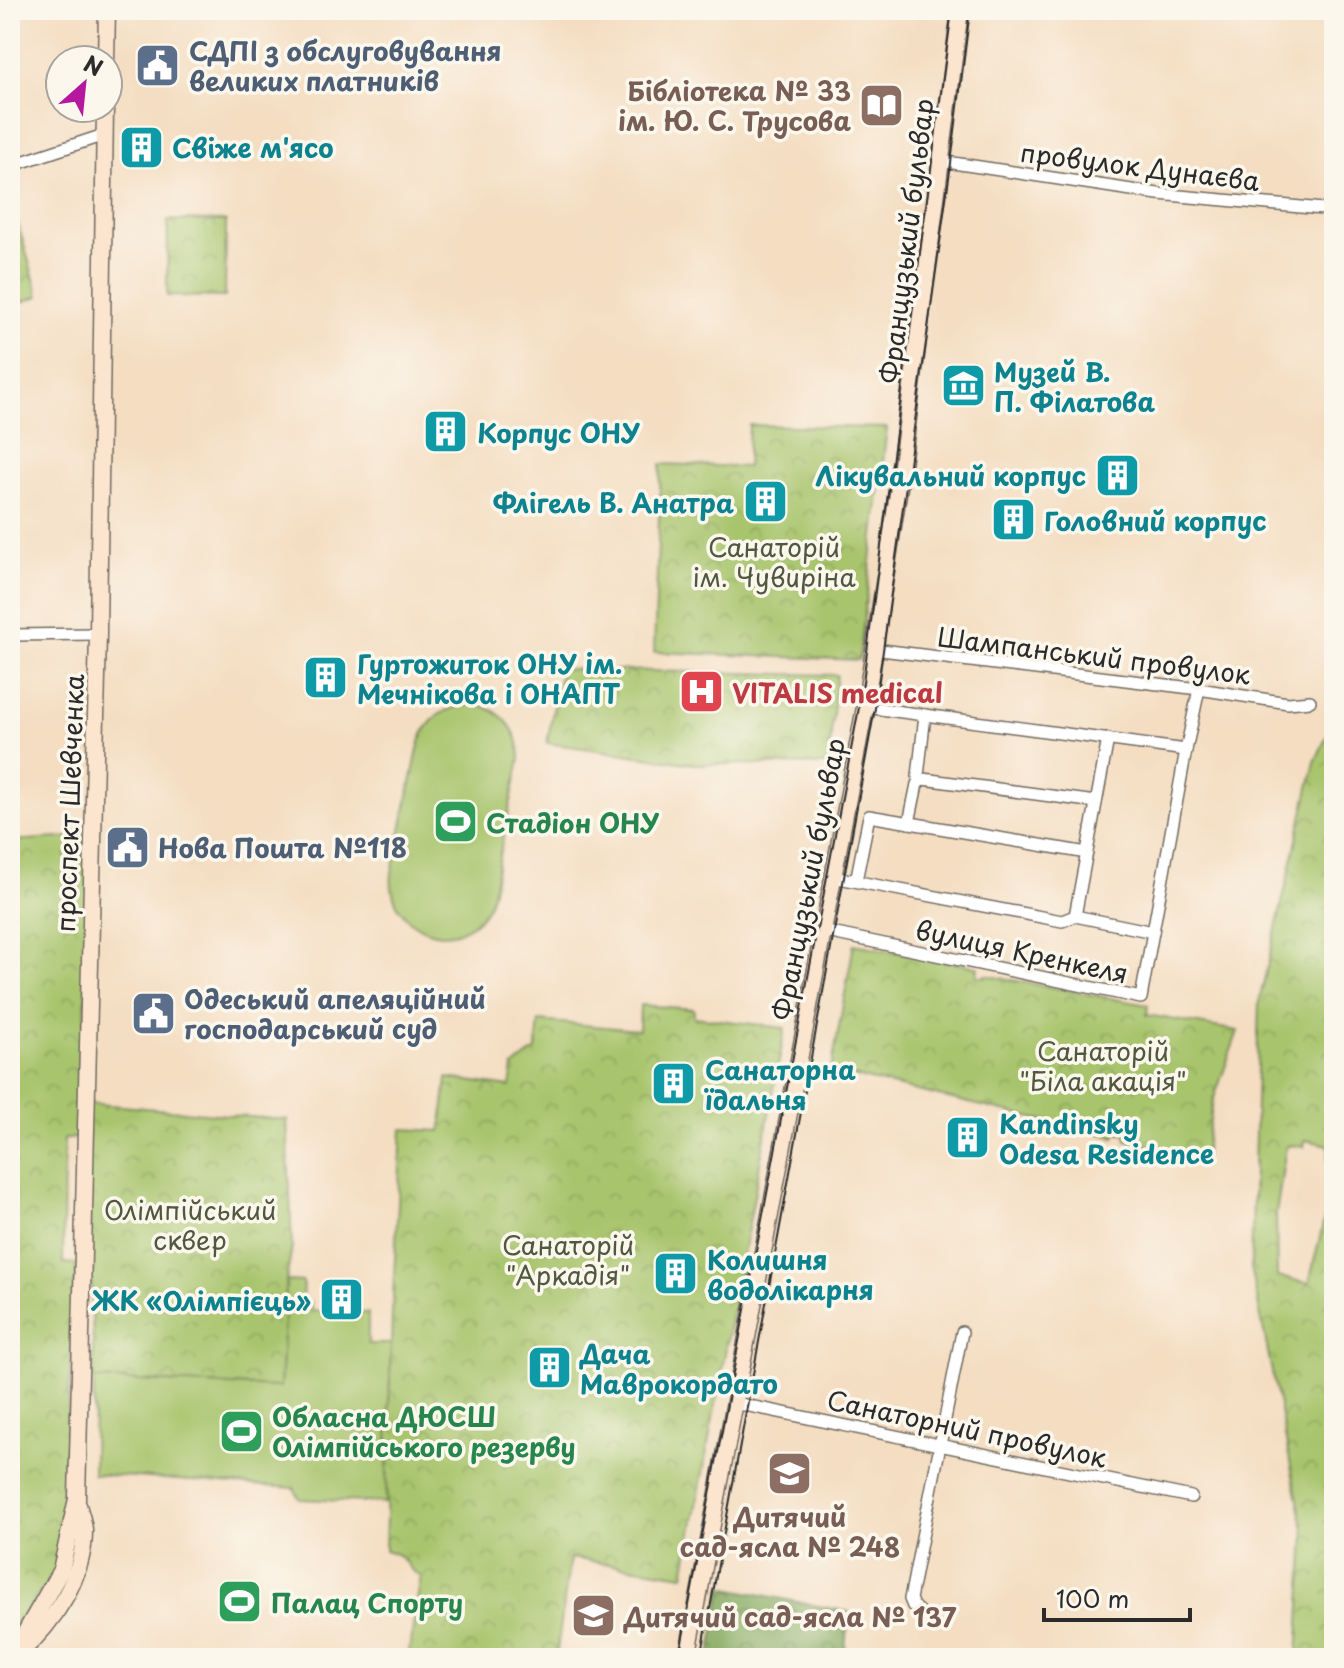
<svg xmlns="http://www.w3.org/2000/svg" width="1344" height="1668" viewBox="0 0 1344 1668" font-family="'Playpen Sans',sans-serif">
  <style>
    .green { fill: #a8c56d; stroke: #6a784c; stroke-width: 2 }
    .forest { fill: url(#forest-crowns); stroke: #586a46; stroke-width: 2 }
    .park { fill: url(#park-crowns); stroke: #6a784c; stroke-width: 2; fill-rule: evenodd }
    .lines { fill: none; stroke-linecap: round; stroke-linejoin: round }
    .street-casing { stroke: #716960; stroke-width: 14 }
    .secondary-casing { stroke: #716960; stroke-width: 19 }
    .street { stroke: #fff; stroke-width: 11 }
    .secondary { stroke: #fce5cf; stroke-width: 16 }
    .tram { stroke: #2b2b2b; stroke-width: 2 }
    .labels { text-anchor: middle; dominant-baseline: central; stroke-width: 7; stroke-linejoin: round; paint-order: stroke }
    .service-label { font-size: 26px; font-weight: bold; fill: #4e5e75; stroke: #fbf7ec; text-anchor: start }
    .education-label { font-size: 26px; font-weight: bold; fill: #785e54; stroke: #fbf7ec; text-anchor: end }
    .culture-label { font-size: 26px; font-weight: bold; fill: #0d838f; stroke: #fbf7ec; text-anchor: start }
    .street-label { font-size: 26px; fill: #2b2b2b; stroke: #fbf7ec }
    .park-label { font-size: 26px; fill: #50593f; stroke: #fbf7ec }
    .health-label { font-size: 26px; font-weight: bold; fill: #be3a42; stroke: #fbf7ec; text-anchor: start }
    .leisure-label { font-size: 26px; font-weight: bold; fill: #27864d; stroke: #fbf7ec; text-anchor: start }
  </style>
  <defs>
    <pattern id="forest-crowns" width="20" height="18" patternUnits="userSpaceOnUse" patternTransform="scale(2)"><rect width="20" height="18" fill="#86aa60"/><path d="M2 6a3 3 0 1 1 6 0M12 15a3 3 0 1 1 6 0" fill="none" stroke="#6e8b4f"/></pattern>
    <pattern id="park-crowns" width="20" height="18" patternUnits="userSpaceOnUse" patternTransform="scale(2)"><rect width="20" height="18" fill="#a8c56d"/><path d="M2 6a3 3 0 1 1 6 0M12 15a3 3 0 1 1 6 0" fill="none" stroke="#91a95f"/></pattern>
  </defs>
  <rect width="100%" height="100%" fill="#fbf7ec"/>
  <filter id="ink" filterUnits="userSpaceOnUse"><feTurbulence type="fractalNoise" baseFrequency=".0125" numOctaves="2"/><feDisplacementMap in="SourceGraphic" scale="16" xChannelSelector="R" yChannelSelector="G"/><feConvolveMatrix kernelMatrix="1 2 1 2 8 2 1 2 1" color-interpolation-filters="sRGB"/></filter>
  <filter id="wash" filterUnits="userSpaceOnUse"><feTurbulence type="fractalNoise" baseFrequency=".006" numOctaves="4" result="noise"/><feDisplacementMap in="SourceGraphic" scale="32" xChannelSelector="R" yChannelSelector="G"/><feGaussianBlur stdDeviation="1.8" result="paint"/><feColorMatrix in="noise" values="0 0 0 0 0 0 0 0 0 0 0 0 0 0 0 0 0 1.4 0 .05"/><feComposite in="paint" operator="in"/></filter>
  <g filter="url(#wash)">
    <rect width="100%" height="100%" fill="#f4ddc1"/>
    <g class="green">
      <path d="M476,704C503,711 520,730 520,759C513,793 505,827 498,862C495,877 494,895 486,909C456,958 385,928 392,873L419,745C427,716 448,705 476,704Z"/>
      <path d="M286,1281L303,1282L302,1301L311,1302V1311L368,1313V1344H391L386,1503L300,1499L294,1488L93,1474L94,1379L280,1387Z"/>
    </g>
    <path class="forest" d="M722,1587L849,1612L844,1658H710Z"/>
    <g class="park">
      <path d="M168,220L226,221L225,297L167,296Z"/>
      <path d="M17,221L39,296L10,306V224Z"/>
      <path d="M749,425L887,428L859,660L654,652L661,464L747,467Z"/>
      <path d="M561,669L837,675L828,765L694,764L547,743Z"/>
      <path d="M1334,720V1658H1298L1305,1535L1251,1268L1259,1002L1315,762ZM1305,1140L1329,1145L1326,1212L1309,1283L1277,1277L1276,1214L1286,1147L1291,1145L1304,1147Z"/>
      <path d="M90,836L82,1138L64,1139L63,1263L76,1264L59,1569L10,1631V841Z"/>
      <path d="M854,944L978,967L977,976L984,977L985,975L1148,1005L1147,1015L1238,1031L1213,1101L1204,1157L1180,1154L1126,1140L1127,1134L1117,1132L1115,1137L831,1071Z"/>
      <path d="M640,1005L694,1009V1017L785,1028L684,1575L570,1558L556,1658H408L421,1576C403,1569 410,1556 385,1550L392,1315L402,1129L441,1131L447,1078L510,1087L513,1067L536,1050L539,1021L639,1030Z"/>
      <path d="M86,1103L287,1120L292,1247L286,1281L280,1387L94,1379Z"/>
    </g>
  </g>
  <g filter="url(#ink)">
    <g class="lines">
      <defs>
        <g id="street">
          <path d="M940,161L1158,194L1334,210"/>
          <path d="M10,166L104,135"/>
          <path d="M10,635L98,634"/>
          <path d="M873,649L1199,689L1288,703L1310,701"/>
          <path d="M865,707L1186,750"/>
          <path d="M920,780L918,776L925,715"/>
          <path d="M909,823L917,784L923,779L1096,802"/>
          <path d="M833,877L1062,921L1075,916L1153,932"/>
          <path d="M850,880L857,876L869,816L1087,853"/>
          <path d="M1075,916L1108,739"/>
          <path d="M822,931L1141,998L1186,750L1199,689"/>
          <path d="M735,1403L1191,1497"/>
          <path d="M930,1622L913,1606L910,1599L962,1332"/>
        </g>
        <g id="secondary">
          <path d="M106,60L107,10"/>
          <path d="M19,1653C53,1624 85,1576 84,1529C83,1521 80,1513 78,1505"/>
          <path d="M11,1658L61,1570L77,1499L98,634L105,108"/>
          <path d="M687,1658L865,707L900,481L960,10"/>
        </g>
      </defs>
      <use href="#street" class="street-casing"/>
      <use href="#secondary" class="secondary-casing"/>
      <use href="#street" class="street"/>
      <use href="#secondary" class="secondary"/>
      <g class="tram">
        <path d="M679,1658L861,697L952,10"/>
        <path d="M701,1658L875,708L951,163L970,10"/>
      </g>
    </g>
  </g>
  <defs>
    <symbol id="civic-square" viewBox="-11 -11 22 22"><rect x="-9" y="-9" width="18" height="18" rx="4" fill="#5c6f8a" stroke="#fbf7ec"/><path d="M-.6-6.5H3V-4.5H.6V-3L4-1V1h2V6H-6V1h2V-1L-.6-3ZM-1.2 2.5V6h2.4V2.5Z" fill="#fff"/></symbol>
    <symbol id="library-square" viewBox="-11 -11 22 22"><rect x="-9" y="-9" width="18" height="18" rx="4" fill="#8d6e63" stroke="#fbf7ec"/><path d="M-6-4Q-3-5.5-.7-3.5V5Q-3 3-6 4ZM6-4Q3-5.5 .7-3.5V5Q3 3 6 4Z" fill="#fff"/></symbol>
    <symbol id="building-square" viewBox="-11 -11 22 22"><rect x="-9" y="-9" width="18" height="18" rx="4" fill="#0f9aa8" stroke="#fbf7ec"/><path d="M-4-6H4V6H1V3H-1V6H-4ZM-2.5-4.3h1.7v1.8h-1.7ZM.8-4.3h1.7v1.8H.8ZM-2.5-1h1.7V.8h-1.7ZM.8-1h1.7V.8H.8Z" fill="#fff"/></symbol>
    <symbol id="museum-square" viewBox="-11 -11 22 22"><rect x="-9" y="-9" width="18" height="18" rx="4" fill="#0f9aa8" stroke="#fbf7ec"/><path d="M0-6L6-3V-2H-6V-3ZM-5-1h2V3h-2ZM-1-1h2V3h-2ZM3-1h2V3H3ZM-6 4H6V6H-6Z" fill="#fff"/></symbol>
    <symbol id="hospital-square" viewBox="-11 -11 22 22"><rect x="-9" y="-9" width="18" height="18" rx="4" fill="#e0444e" stroke="#fbf7ec"/><path d="M-5-5h3v3.5h4V-5h3V5h-3V1.5h-4V5h-3Z" fill="#fff"/></symbol>
    <symbol id="stadium-square" viewBox="-11 -11 22 22"><rect x="-9" y="-9" width="18" height="18" rx="4" fill="#2e9e5b" stroke="#fbf7ec"/><path d="M0-5a6.5 5 0 1 0 0 10a6.5 5 0 1 0 0-10ZM-3.5-1.8h7v3.6h-7Z" fill="#fff"/></symbol>
    <symbol id="school-square" viewBox="-11 -11 22 22"><rect x="-9" y="-9" width="18" height="18" rx="4" fill="#8d6e63" stroke="#fbf7ec"/><path d="M0-5L7-2L0 1L-7-2ZM-4 1L0 2.5L4 1V4Q0 6-4 4Z" fill="#fff"/></symbol>
  </defs>
  <g fill-rule="evenodd">
    <use href="#civic-square" x="132" y="40" width="51" height="51"/>
    <use href="#library-square" x="856" y="80" width="51" height="51"/>
    <use href="#building-square" x="116" y="122" width="51" height="51"/>
    <use href="#museum-square" x="938" y="360" width="51" height="51"/>
    <use href="#building-square" x="420" y="406" width="51" height="51"/>
    <use href="#building-square" x="1092" y="450" width="51" height="51"/>
    <use href="#building-square" x="740" y="476" width="51" height="51"/>
    <use href="#building-square" x="988" y="494" width="51" height="51"/>
    <use href="#building-square" x="300" y="652" width="51" height="51"/>
    <use href="#hospital-square" x="676" y="666" width="51" height="51"/>
    <use href="#stadium-square" x="430" y="796" width="51" height="51"/>
    <use href="#civic-square" x="102" y="822" width="51" height="51"/>
    <use href="#civic-square" x="128" y="988" width="51" height="51"/>
    <use href="#building-square" x="648" y="1058" width="51" height="51"/>
    <use href="#building-square" x="942" y="1112" width="51" height="51"/>
    <use href="#building-square" x="650" y="1248" width="51" height="51"/>
    <use href="#building-square" x="316" y="1274" width="51" height="51"/>
    <use href="#building-square" x="524" y="1342" width="51" height="51"/>
    <use href="#stadium-square" x="216" y="1406" width="51" height="51"/>
    <use href="#school-square" x="764" y="1448" width="51" height="51"/>
    <use href="#stadium-square" x="214" y="1576" width="51" height="51"/>
    <use href="#school-square" x="568" y="1590" width="51" height="51"/>
  </g>
  <g class="labels">
    <g class="service-label">
      <text x="189" y="50">СДПІ з обслуговування<tspan x="189" dy="30">великих платників</tspan></text>
      <text x="158" y="847">Нова Пошта №118</text>
      <text x="184" y="998">Одеський апеляційний<tspan x="184" dy="30">господарський суд</tspan></text>
    </g>
    <g class="education-label">
      <text x="851" y="90">Бібліотека № 33<tspan x="851" dy="30">ім. Ю. С. Трусова</tspan></text>
      <text x="790" y="1516" text-anchor="middle">Дитячий<tspan x="790" dy="30">сад-ясла № 248</tspan></text>
      <text x="624" y="1616" text-anchor="start">Дитячий сад-ясла № 137</text>
    </g>
    <g class="culture-label">
      <text x="172" y="147">Свіже м'ясо</text>
      <text x="994" y="371">Музей В.<tspan x="994" dy="30">П. Філатова</tspan></text>
      <text x="477" y="432">Корпус ОНУ</text>
      <text x="1086" y="475" text-anchor="end">Лікувальний корпус</text>
      <text x="734" y="502" text-anchor="end">Флігель В. Анатра</text>
      <text x="1044" y="520">Головний корпус</text>
      <text x="357" y="663">Гуртожиток ОНУ ім.<tspan x="357" dy="30">Мечнікова і ОНАПТ</tspan></text>
      <text x="705" y="1069">Санаторна<tspan x="705" dy="30">їдальня</tspan></text>
      <text x="999" y="1123">Kandinsky<tspan x="999" dy="30">Odesa Residence</tspan></text>
      <text x="707" y="1259">Колишня<tspan x="707" dy="30">водолікарня</tspan></text>
      <text x="311" y="1300" text-anchor="end">ЖК «Олімпієць»</text>
      <text x="580" y="1353">Дача<tspan x="580" dy="30">Маврокордато</tspan></text>
    </g>
    <g class="street-label">
      <text transform="translate(1140 166) rotate(7)">провулок Дунаєва</text>
      <text transform="translate(906 241) rotate(-83)">Французький бульвар</text>
      <text transform="translate(1094 655) rotate(7)">Шампанський провулок</text>
      <text transform="translate(69 803) rotate(-88)">проспект Шевченка</text>
      <text transform="translate(808 879) rotate(-79)">Французький бульвар</text>
      <text transform="translate(1022 951) rotate(12)">вулиця Кренкеля</text>
      <text transform="translate(967 1428) rotate(12)">Санаторний провулок</text>
    </g>
    <g class="park-label">
      <text x="774" y="546">Санаторій<tspan x="774" dy="30">ім. Чувиріна</tspan></text>
      <text x="1103" y="1050">Санаторій<tspan x="1103" dy="30">"Біла акація"</tspan></text>
      <text x="190" y="1209">Олімпійський<tspan x="190" dy="30">сквер</tspan></text>
      <text x="568" y="1244">Санаторій<tspan x="568" dy="30">"Аркадія"</tspan></text>
    </g>
    <g class="health-label">
      <text x="732" y="692">VITALIS medical</text>
    </g>
    <g class="leisure-label">
      <text x="486" y="822">Стадіон ОНУ</text>
      <text x="272" y="1416">Обласна ДЮСШ<tspan x="272" dy="30">Олімпійського резерву</tspan></text>
      <text x="271" y="1602">Палац Спорту</text>
    </g>
  </g>
  <rect width="1344" height="1668" fill="none" stroke="#fbf7ec" stroke-width="40"/>
  <g transform="translate(84 84) rotate(27)"><circle r="38" fill="#fbf7ec" stroke="#a8a59f" stroke-width="2"/>
  <path d="M0-6L14 30L0 20L-14 30Z" fill="#b5179e"/>
  <text y="-12" font-size="22" font-weight="bold" text-anchor="middle" fill="#2b2b2b">N</text>
  </g>
  <path d="M1044 1608v12h146v-12" fill="none" stroke="#2b2b2b" stroke-width="4"/>
  <text x="1056" y="1608" font-size="24" fill="#2b2b2b" stroke="#fbf7ec" stroke-width="6" paint-order="stroke">100 m</text>
</svg>
